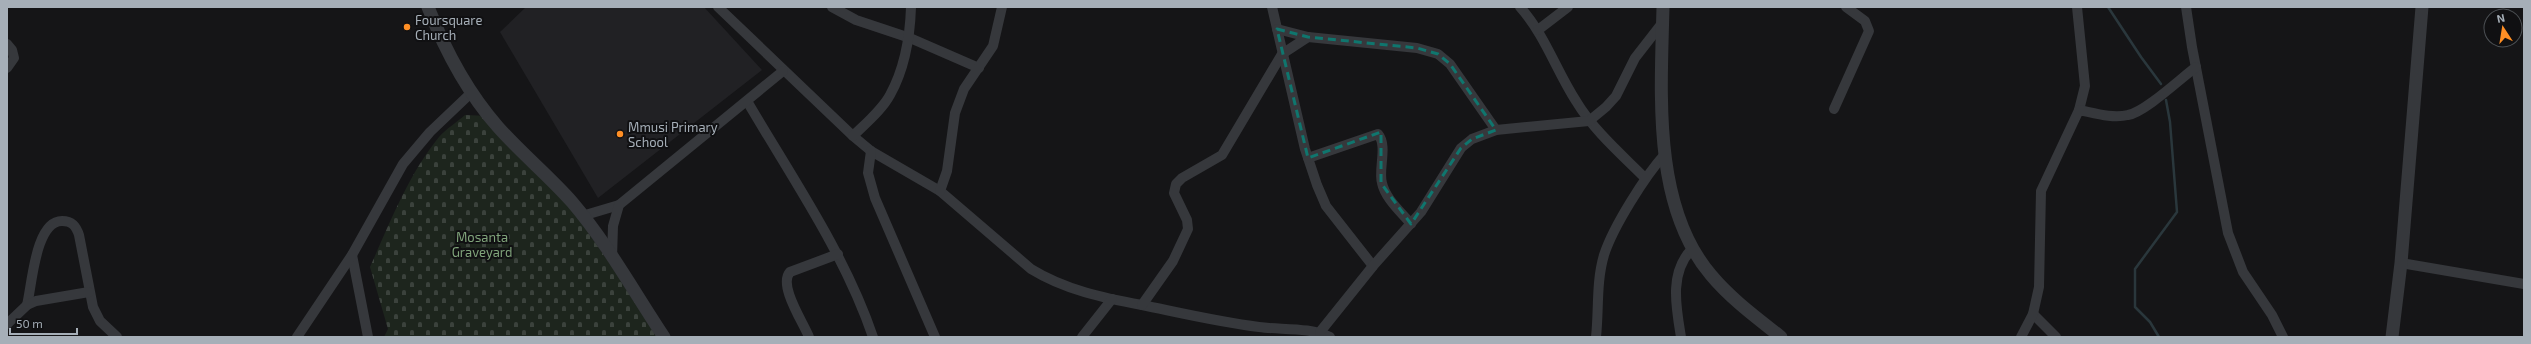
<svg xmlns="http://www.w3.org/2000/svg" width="2531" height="344" viewBox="0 0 2531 344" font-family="'Exo 2',sans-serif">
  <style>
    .built { fill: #212124 }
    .cemetery { fill: url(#cemetery-stones) }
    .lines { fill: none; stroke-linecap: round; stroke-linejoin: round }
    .stream { stroke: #2a373c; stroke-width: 2.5 }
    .minor { stroke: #36383c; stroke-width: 10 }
    .tertiary { stroke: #36383c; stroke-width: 13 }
    .marked { fill: none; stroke: #0f766e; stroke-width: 3; stroke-dasharray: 8 5; stroke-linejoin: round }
    .poi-dot { fill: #ff8f25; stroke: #101012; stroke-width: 1.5 }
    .labels { text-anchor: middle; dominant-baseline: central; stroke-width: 4; stroke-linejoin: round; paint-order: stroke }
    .poi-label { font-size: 13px; fill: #a6afb8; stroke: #101012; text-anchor: start }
    .park-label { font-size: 13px; fill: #80a47b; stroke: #101012 }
  </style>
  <defs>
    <pattern id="cemetery-stones" width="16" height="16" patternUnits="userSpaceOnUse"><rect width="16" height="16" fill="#1d251d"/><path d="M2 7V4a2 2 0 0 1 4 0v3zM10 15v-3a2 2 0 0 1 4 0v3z" fill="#3b423c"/></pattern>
  </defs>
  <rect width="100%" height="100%" fill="#151517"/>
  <path class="built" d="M526,7H704L762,70L598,198L500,32Z"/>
  <path class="cemetery" d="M465,115L489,116L562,194L660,337H384L388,329L370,267C390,223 408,175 439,137C446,129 457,122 465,115Z"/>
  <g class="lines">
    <g class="stream">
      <path d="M2108,7L2141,57L2161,84"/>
      <path d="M2159,337L2150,322L2135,307V269L2177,212L2170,122L2166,100"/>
    </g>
    <g class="minor">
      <path d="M718,7L853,136L871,151L940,191L1031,269C1065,290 1104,298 1142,305C1181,313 1219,322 1259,327C1281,330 1310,327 1330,337"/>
      <path d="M832,7L856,20L910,38L979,68"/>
      <path d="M1272,7L1305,149L1317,185L1326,206L1373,266"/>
      <path d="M1520,7C1545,35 1556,70 1576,101C1594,131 1621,154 1645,178"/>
      <path d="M2077,7L2085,86L2079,110"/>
      <path d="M2186,7L2192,47L2228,233L2243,272L2272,315L2283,337"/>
      <path d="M1277,29L1308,37L1417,48L1438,54L1450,64L1496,130"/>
      <path d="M1538,30L1568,7"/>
      <path d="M7,44L12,50L14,58L7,68"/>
      <path d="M747,101C792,178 844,252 873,337"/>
      <path d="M1834,109L1869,31L1865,21L1846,7"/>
      <path d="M853,136C865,124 882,110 890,95C905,68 910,38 911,7"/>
      <path d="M871,151L868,173L875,198L935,337"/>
      <path d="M1308,158L1378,134C1388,146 1378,169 1382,183C1385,198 1401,212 1411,224"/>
      <path d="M940,191L947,171L955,113L964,89L993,46L1002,7"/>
      <path d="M582,216L619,205"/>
      <path d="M352,255L368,337"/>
      <path d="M612,258L613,226L619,205L783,71"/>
      <path d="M2401,263L2524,284"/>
      <path d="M27,305C32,286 35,221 62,221C72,221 76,226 79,235L93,307L100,321L117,337"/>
      <path d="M1142,305L1173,261L1188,229L1187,220L1174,193L1176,184L1182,178L1222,155L1282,54L1308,37"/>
      <path d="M2033,314L2056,337"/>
      <path d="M7,324L27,305L36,301L89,292"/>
      <path d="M1320,332L1373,266L1421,212L1461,148L1472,139L1496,130L1589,121L1606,107L1616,96L1635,58L1663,22"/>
      <path d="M297,337L352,255L403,164L430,132L471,93"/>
      <path d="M809,337C803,322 778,285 790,272L838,254"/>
      <path d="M1082,337L1112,299"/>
      <path d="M1596,337C1599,310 1596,282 1604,255C1613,227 1645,176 1665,154"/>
      <path d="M1681,337C1676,307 1669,272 1692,249"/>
      <path d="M2021,337L2033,314L2039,287L2041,191L2079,110C2094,113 2113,119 2128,115C2145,112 2180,79 2196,67"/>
    </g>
    <g class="tertiary">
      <path d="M428,7C445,50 467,92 498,127C521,153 549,176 572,202C607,243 634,292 664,337"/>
      <path d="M1663,7C1661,93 1652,206 1711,275C1731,299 1757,318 1781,337"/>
      <path d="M2392,337L2401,263L2422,7"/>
    </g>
  </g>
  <path class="marked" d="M1277,29L1308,37L1417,48L1438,54L1450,64L1496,130L1472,139L1461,148L1411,224L1381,183V132L1308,158Z"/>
  <g class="poi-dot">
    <circle cx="407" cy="27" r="4"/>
    <circle cx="620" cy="134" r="4"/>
  </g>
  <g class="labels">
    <g class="poi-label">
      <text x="415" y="20">Foursquare<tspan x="415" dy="15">Church</tspan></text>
      <text x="628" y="127">Mmusi Primary<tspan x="628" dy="15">School</tspan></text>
    </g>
    <g class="park-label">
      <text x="482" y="237">Mosanta<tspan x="482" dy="15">Graveyard</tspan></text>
    </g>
  </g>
  <rect width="2531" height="344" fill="none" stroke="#a6afb8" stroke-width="16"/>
  <g transform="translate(2503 28) rotate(348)"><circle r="19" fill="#101012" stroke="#4c5054"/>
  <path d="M0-3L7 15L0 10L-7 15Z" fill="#ff8f25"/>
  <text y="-6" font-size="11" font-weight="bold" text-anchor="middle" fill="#a6afb8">N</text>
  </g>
  <path d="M10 328v6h67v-6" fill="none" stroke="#a6afb8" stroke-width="2"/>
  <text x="16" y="328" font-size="12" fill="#a6afb8" stroke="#101012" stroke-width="3" paint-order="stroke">50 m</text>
</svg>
